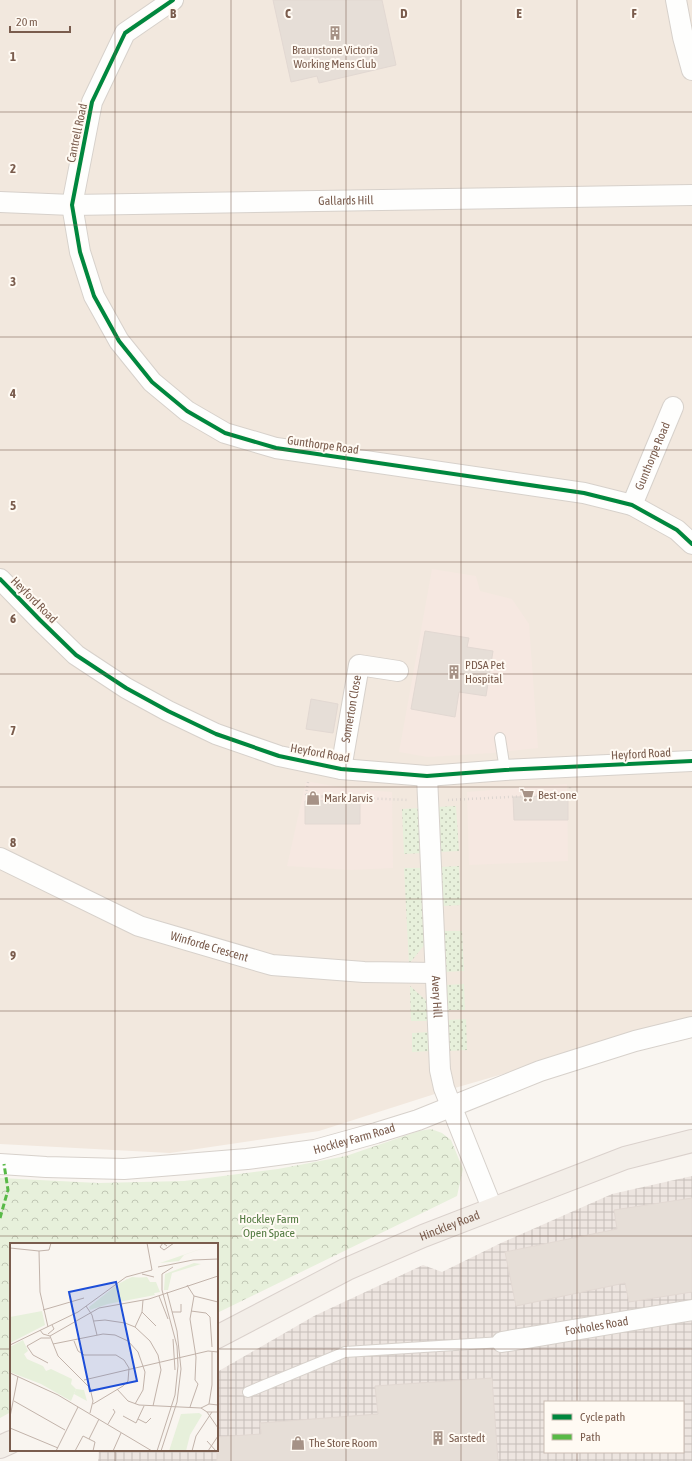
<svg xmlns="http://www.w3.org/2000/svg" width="692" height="1461" viewBox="0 0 692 1461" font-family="'Asap Condensed',sans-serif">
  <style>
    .residential { fill: #f2e8de }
    .commercial { fill: #f6e8e1 }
    .industrial { fill: url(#industrial-grid); fill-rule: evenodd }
    .grass { fill: url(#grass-dots) }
    .park { fill: url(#park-crowns) }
    .building { fill: #e6ded7; stroke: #e2d8d2 }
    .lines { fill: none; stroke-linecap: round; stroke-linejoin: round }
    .service-casing { stroke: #d7d1cb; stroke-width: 12 }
    .minor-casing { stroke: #d7d1cb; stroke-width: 22 }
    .primary-casing { stroke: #dad1cc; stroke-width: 24 }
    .path { stroke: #dcd5d0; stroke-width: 2.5; stroke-dasharray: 1 3; stroke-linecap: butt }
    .service { stroke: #fefefd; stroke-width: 10 }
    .minor { stroke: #fefefd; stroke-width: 20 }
    .primary { stroke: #f3eee8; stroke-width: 22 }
    .quiet { stroke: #58b947; stroke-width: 3; stroke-dasharray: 6 3; stroke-linecap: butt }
    .cycleway-casing { stroke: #fffaf3; stroke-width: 6 }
    .cycleway { stroke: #00873e; stroke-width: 4 }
    .grid { fill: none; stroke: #7a5c4d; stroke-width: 1; stroke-opacity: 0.55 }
    .labels { text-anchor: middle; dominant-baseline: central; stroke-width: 4; stroke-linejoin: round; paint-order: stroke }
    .poi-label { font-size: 12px; fill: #7a5c4d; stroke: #fffaf3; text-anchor: start }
    .street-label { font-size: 12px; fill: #7a5c4d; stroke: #fffaf3 }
    .park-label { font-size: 12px; fill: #537a41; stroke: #fffaf3 }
    .inset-road { fill: none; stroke: #c2b3aa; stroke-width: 1 }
    .view { fill: #1d4ed8; fill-opacity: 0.15; stroke: #1d4ed8; stroke-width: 2 }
    .inset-edge { fill: none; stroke: #7a5c4d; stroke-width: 2 }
    .grid-label { font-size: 13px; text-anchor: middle; font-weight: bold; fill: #7a5c4d; stroke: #fffaf3; stroke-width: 4; stroke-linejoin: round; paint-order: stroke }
  </style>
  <defs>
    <pattern id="industrial-grid" width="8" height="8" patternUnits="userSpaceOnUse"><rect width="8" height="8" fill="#ede5e0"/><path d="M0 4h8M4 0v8" fill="none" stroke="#c5bdb8"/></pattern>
    <pattern id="grass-dots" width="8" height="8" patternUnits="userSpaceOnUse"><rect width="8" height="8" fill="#e7f0db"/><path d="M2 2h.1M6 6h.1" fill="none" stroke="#c0c6b4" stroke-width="1.8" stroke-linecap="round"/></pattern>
    <pattern id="park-crowns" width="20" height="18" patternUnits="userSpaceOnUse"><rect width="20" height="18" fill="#e7f0db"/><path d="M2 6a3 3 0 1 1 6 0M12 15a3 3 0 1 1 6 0" fill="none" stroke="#c0c6b4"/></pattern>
  </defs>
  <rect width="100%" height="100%" fill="#f9f5f0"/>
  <path class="residential" d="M0,0H692V1019L441,1092L319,1131L170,1153L0,1144Z"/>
  <g class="commercial">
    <path d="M432,569L476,576L480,591L512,599L529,624L538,748L492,753L428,757L399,752Z"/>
    <path d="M306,781L349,789L392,792L393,868L351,870L287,866Z"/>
    <path d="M567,784L568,861L469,865L467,792Z"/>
  </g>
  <path class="industrial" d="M692,1176V1461H98L99,1450H217V1372L314,1316L423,1265L442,1272L501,1243L612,1194ZM545,1402H683V1452H545Z"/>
  <g class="grass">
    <path d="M456,806L459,851L440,852L438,807Z"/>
    <path d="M420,808L422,853L404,854L402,809Z"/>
    <path d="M459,866L461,905L442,906L441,867Z"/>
    <path d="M404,868H423L426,943L409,964Z"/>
    <path d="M444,931H462L464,971L445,972Z"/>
    <path d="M464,984L465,1010H447L446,985Z"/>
    <path d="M410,986L429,1003V1021H411Z"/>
    <path d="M466,1019L467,1050L449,1051L447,1020Z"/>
    <path d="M430,1032L431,1051L412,1052V1033Z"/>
  </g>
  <path class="park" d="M431,1129L442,1133L451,1140L463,1169L457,1196L217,1313V1244H11V1412L0,1418V1178L98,1183L184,1181L278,1169L346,1156L419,1131Z"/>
  <g class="building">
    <path d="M273,0H382L396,65L319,83L317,76L291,82Z"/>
    <path d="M425,631L469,638L467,647L493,651L486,696L459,692L455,717L411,709Z"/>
    <path d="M311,699L338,704L333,733L306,729Z"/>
    <path d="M568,796V820H514L513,797Z"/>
    <path d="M360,800V824H305V801Z"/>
    <path d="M692,1198V1292L629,1302L625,1283L516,1306L505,1252L617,1229L614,1210Z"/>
    <path d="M492,1378L498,1461H217V1437L261,1434L260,1423L378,1414L375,1386Z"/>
  </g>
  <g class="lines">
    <defs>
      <g id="service">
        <path d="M500,738L505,770"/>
        <path d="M248,1392L345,1352L502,1342"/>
      </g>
      <g id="minor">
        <path d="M173,0L125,33L92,102L72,205L80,252L94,296L119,341L152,382L187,411L225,433L276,448L584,493L632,505L677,530L692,544"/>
        <path d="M676,0L683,37L692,70"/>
        <path id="s1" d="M0,202L72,205L692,195"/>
        <path id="s2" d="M632,505L673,407"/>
        <path d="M0,579L40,620L76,655L126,688L168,711L216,734L279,756L341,769L427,776L505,770L692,761"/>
        <path id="s3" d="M341,769L359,665L398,671"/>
        <path id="s4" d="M427,776L440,1070L444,1088L492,1208"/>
        <path id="s5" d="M0,858L139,926L272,965L364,972L435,973"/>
        <path id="s6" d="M0,1164L46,1167L124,1169L247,1159L315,1150L376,1133L418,1120L540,1071L635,1041L692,1027"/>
        <path id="s7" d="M502,1342L692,1310"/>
      </g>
      <g id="primary">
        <path id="s8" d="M217,1337L347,1269L423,1236L625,1158L692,1141"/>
        <path d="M0,1447L11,1442"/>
      </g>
    </defs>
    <use href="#service" class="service-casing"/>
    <use href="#minor" class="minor-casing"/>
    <use href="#primary" class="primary-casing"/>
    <g class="path">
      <path d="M308,782L306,794L313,796L409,800"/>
      <path d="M448,800L570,794V786"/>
    </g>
    <use href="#service" class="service"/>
    <use href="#minor" class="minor"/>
    <use href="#primary" class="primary"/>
    <path class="quiet" d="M0,1218L8,1190L4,1164"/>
    <defs>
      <g id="cycleway">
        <path d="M173,0L125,33L92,102L72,205L80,252L94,296L119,341L152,382L187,411L225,433L276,448L584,493L632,505L677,530L692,544"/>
        <path d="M0,579L40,620L76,655L126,688L168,711L216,734L279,756L341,769L427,776L505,770L692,761"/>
      </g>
    </defs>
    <use href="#cycleway" class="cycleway-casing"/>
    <use href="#cycleway" class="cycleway"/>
  </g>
  <path class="grid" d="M115,0V1244M231,0V1461M346,0V1461M461,0V1461M577,0V1402M0,112H692M0,225H692M0,337H692M0,450H692M0,562H692M0,674H692M0,787H692M0,899H692M0,1011H692M0,1124H692M0,1236H692M0,1349H11M217,1349H692M115,1450V1461M577,1452V1461"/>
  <defs>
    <symbol id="building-bare" viewBox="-9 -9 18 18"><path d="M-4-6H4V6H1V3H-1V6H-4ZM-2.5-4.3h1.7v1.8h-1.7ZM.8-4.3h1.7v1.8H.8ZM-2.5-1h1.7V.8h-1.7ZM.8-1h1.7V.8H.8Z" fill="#a69286" stroke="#fffaf3" stroke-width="2.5" paint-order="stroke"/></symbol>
    <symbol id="supermarket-bare" viewBox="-9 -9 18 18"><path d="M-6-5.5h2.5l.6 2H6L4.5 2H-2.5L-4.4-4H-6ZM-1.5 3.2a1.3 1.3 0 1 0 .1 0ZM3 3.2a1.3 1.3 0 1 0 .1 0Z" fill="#a69286" stroke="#fffaf3" stroke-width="2.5" paint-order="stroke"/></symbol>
    <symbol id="shop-bare" viewBox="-9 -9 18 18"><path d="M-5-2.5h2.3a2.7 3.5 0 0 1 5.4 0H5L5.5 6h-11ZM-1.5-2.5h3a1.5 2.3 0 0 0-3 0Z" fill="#a69286" stroke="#fffaf3" stroke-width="2.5" paint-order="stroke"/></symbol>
  </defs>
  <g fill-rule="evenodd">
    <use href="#building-bare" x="325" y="23" width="20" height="20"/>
    <use href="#building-bare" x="444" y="662" width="20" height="20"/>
    <use href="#supermarket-bare" x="517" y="785" width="20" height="20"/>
    <use href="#shop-bare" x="303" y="788" width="20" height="20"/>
    <use href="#building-bare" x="428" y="1428" width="20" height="20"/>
    <use href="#shop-bare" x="288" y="1433" width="20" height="20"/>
  </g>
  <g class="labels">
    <g class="poi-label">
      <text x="335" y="50" text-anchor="middle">Braunstone Victoria<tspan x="335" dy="14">Working Mens Club</tspan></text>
      <text x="465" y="665">PDSA Pet<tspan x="465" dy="14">Hospital</tspan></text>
      <text x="538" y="795">Best-one</text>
      <text x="324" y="798">Mark Jarvis</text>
      <text x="449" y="1438">Sarstedt</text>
      <text x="309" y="1443">The Store Room</text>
    </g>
    <g class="street-label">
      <text transform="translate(77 133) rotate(-78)">Cantrell Road</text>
      <text stroke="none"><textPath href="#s1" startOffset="346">Gallards Hill</textPath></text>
      <text transform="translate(323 445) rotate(8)">Gunthorpe Road</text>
      <text stroke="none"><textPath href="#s2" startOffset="53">Gunthorpe Road</textPath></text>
      <text transform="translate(34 600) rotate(45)">Heyford Road</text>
      <text stroke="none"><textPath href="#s3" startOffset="61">Somerton Close</textPath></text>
      <text transform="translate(320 753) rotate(10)">Heyford Road</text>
      <text transform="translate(641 754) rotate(-3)">Heyford Road</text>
      <text stroke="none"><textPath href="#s5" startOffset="228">Winforde Crescent</textPath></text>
      <text stroke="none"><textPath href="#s4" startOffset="221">Avery Hill</textPath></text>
      <text stroke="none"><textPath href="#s6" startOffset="357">Hockley Farm Road</textPath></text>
      <text stroke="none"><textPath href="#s8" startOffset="258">Hinckley Road</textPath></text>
      <text stroke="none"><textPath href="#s7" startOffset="96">Foxholes Road</textPath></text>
    </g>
    <g class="park-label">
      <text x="269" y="1219">Hockley Farm<tspan x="269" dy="14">Open Space</tspan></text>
    </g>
  </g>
  <g transform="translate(10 1243)">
    <rect width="208" height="208" fill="#f9f5f0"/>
    <path d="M66,146L74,147L77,158L64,151Z" fill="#e7f0db"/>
    <path d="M208,0L174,12L169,18L150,20ZM184,20L191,21L162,30L158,47H154L155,31ZM137,34L140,39H146L150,49L81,63L117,36ZM32,68L35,82L0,100V74ZM13,97L18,108L14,111L17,116L33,123L36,128L41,126L62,136L61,141L66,146L61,158L31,141L0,129V104ZM189,170L192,172L180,192L176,208H159L171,171Z" fill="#e7f0db"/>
    <path d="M122,34L135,35L145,52L98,61L80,67L79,64L108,41Z" fill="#e7f0db"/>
    <path d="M129,43L130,54L109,56L108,45Z" fill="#e7f0db"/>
    <path class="inset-road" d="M137,0L142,27M157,3L153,0L150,4L154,7L164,0M0,5L29,8M148,24L183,17L208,16M132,31L144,34M152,31L163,24M177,42L184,53L208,59M149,53L158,76M76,63L82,72L87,92M33,67L74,55M181,68L196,70L200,74L202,104M132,69L146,83M162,69H171V61M84,78L95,77L115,80L125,84L140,98L148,112L151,127L143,163M38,84L30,49L29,8L39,7L41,0M125,84L132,69L133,57M30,87L33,91L40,93M38,91L44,86L42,82M40,93L89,65L139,56L208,33M40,93L48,113L80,145L83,158L80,170M163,96L165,127M64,98L68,108L74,112H106L114,117L119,125L118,138L113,143L83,161M43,101L93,91L105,92L118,98L128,109L135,129L133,147L125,161M0,102L68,69L116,34L142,27M38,120L23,112L17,103L31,95H40M0,130L48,152L142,208M74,137L198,108L208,109M107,146L118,158L129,162L191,165L199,161L208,162M4,158L55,187M199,161L202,142V109M180,164L188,141L185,137L186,114L180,76L184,53M191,165L197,169H208M197,169L208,185M113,173L126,180L134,163M0,174L8,133M128,176L136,180L141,175M98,181L105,169L103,166M0,185L48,205M79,196L89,176M197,198L206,208M46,208L68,164M65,208L73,193L85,199L83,208M103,208L111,190M147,208L165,152L168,123L167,103L152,47V31M151,208L167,159L171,126L167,88L157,49M182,208L186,193L202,169M198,208L208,193"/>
    <path class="view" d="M106,39L127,138L80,148L59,49Z"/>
    <rect width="208" height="208" class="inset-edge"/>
  </g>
  <g class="grid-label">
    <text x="173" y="18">B</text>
    <text x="288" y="18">C</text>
    <text x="404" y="18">D</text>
    <text x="519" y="18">E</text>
    <text x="634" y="18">F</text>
    <text x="13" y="61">1</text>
    <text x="13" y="173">2</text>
    <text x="13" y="286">3</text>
    <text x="13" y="398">4</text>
    <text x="13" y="510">5</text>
    <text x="13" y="623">6</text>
    <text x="13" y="735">7</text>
    <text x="13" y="847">8</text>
    <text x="13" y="960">9</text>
  </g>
  <rect x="544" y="1401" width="140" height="52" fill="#fffaf3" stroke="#cabbb1"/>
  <rect x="552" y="1414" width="20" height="6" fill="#00873e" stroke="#cabbb1"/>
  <text x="580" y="1421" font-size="12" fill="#7a5c4d">Cycle path</text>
  <rect x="552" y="1434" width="20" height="6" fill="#58b947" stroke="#cabbb1"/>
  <text x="580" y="1441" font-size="12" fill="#7a5c4d">Path</text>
  <path d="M10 26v6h60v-6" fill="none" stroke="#7a5c4d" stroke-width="2"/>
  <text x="16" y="26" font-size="12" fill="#7a5c4d" stroke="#fffaf3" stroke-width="3" paint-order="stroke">20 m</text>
</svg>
